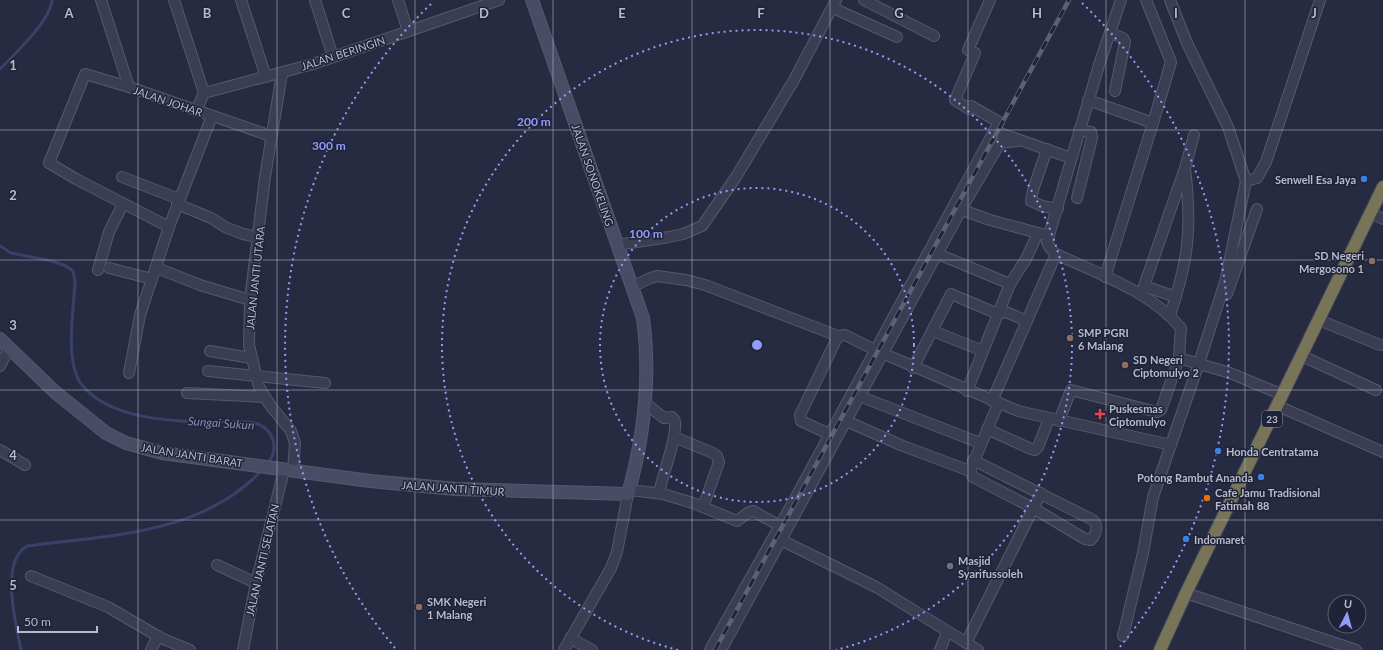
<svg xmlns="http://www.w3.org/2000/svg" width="1383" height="650" viewBox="0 0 1383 650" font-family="Lato,sans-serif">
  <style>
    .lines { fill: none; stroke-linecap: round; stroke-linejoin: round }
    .stream { stroke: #3a4168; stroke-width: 3 }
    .street-casing { stroke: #56596c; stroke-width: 12 }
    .secondary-casing { stroke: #56596c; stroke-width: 14 }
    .highway-casing { stroke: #424659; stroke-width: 14 }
    .street { stroke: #3b3e52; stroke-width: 10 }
    .secondary { stroke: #494c64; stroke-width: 12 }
    .highway { stroke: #777458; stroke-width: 12 }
    .rail-casing { stroke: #5d6178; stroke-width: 4.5 }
    .rail { stroke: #1f2337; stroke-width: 3; stroke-dasharray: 9; stroke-linecap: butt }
    .grid { fill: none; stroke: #b8bacb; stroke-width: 1; stroke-opacity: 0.55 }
    .ring { fill: none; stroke: #919cf8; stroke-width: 2; stroke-dasharray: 2 4 }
    .shop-dot { fill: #3f7fe0; stroke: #1f2337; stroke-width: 1.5 }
    .education-dot { fill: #8d6e63; stroke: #1f2337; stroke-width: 1.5 }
    .health-dot { fill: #e0444e; stroke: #1f2337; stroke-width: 1.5 }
    .food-dot { fill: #e8710a; stroke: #1f2337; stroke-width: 1.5 }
    .worship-dot { fill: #6b7280; stroke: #1f2337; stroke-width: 1.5 }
    .labels { text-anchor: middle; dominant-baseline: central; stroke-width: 3; stroke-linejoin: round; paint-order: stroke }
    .shield { fill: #1f2337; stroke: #8a8d9f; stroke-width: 1 }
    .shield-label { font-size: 10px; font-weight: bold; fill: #b8bacb }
    .street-label { font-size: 11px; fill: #b8bacb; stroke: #1f2337 }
    .poi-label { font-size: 11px; font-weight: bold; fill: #b8bacb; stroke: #1f2337; text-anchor: start }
    .water-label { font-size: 12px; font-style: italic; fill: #868eb7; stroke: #1f2337 }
    .grid-label { font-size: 13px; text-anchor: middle; font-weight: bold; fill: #b8bacb; stroke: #1f2337; stroke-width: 3; stroke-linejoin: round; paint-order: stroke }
    .centre { fill: #919cf8; stroke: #1f2337; stroke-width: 2 }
    .ring-label { font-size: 12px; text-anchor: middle; font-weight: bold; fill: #919cf8; stroke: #1f2337; stroke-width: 3; stroke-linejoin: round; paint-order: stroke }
  </style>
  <rect width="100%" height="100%" fill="#262b42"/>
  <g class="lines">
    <g class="stream">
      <path d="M0,69C15,54 50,21 52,0"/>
      <path d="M0,246L11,253L52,261L66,266L73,271L75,281C74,310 64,362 82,385C110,420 176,422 216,422C229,422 246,420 258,424C275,431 279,451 267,464"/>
      <path d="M21,650C15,620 0,562 27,546C108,535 202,535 262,470"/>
    </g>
    <defs>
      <g id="street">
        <path d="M101,0L129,87L271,136"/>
        <path d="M174,0L204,93"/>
        <path d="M241,0L266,77"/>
        <path d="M315,0L333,57"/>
        <path d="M398,0L408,31"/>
        <path d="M864,0L934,36"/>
        <path d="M1146,0L1171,62L1153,123"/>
        <path d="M833,8L897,37"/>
        <path d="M1110,33L1123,38L1125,42L1115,91"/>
        <path d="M282,73L265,177L250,300L249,345L259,387L270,405L291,431L295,443L293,471"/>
        <path d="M129,87L85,74L49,163L76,179L169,227L140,315L129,373"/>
        <path d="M1088,100L1153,123L1105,277"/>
        <path d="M969,109L955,100L975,53L968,50L990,0"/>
        <path d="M196,111L204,93L313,64L499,0"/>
        <path d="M994,131L1071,158"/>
        <path d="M1047,149L1033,190L1031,201L1042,206L1058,209"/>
        <path d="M1185,168L1194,135"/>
        <path d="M122,177L179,199"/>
        <path d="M1246,181L1257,178L1266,162L1320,0"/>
        <path d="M1077,198L1092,138L1091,132L1079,130"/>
        <path d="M177,204L211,218L225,227L243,234L258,237"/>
        <path d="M962,210L990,220L1049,236"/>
        <path d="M1371,213L1383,219"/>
        <path d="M169,227L212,116"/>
        <path d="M617,245L669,237L683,234L702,226L736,177L794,80L836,0"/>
        <path d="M938,254L1010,284L998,314"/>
        <path d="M109,268L152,279"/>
        <path d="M157,268L200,285L250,300"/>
        <path d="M98,270L109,232L123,204"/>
        <path d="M1010,284L1026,259L1038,233"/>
        <path d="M632,287L648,279L657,276L686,280L705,285L838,336L845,335L875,350"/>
        <path d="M1227,294L1257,209"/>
        <path d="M998,314L1006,312L1027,321"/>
        <path d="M1170,315C1189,259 1192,227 1185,168L1144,286L1176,297"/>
        <path d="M1319,320L1380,345"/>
        <path d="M933,331L983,351"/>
        <path d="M210,351L251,358"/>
        <path d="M882,353L1018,411L1171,445"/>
        <path d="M1302,356L1376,390"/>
        <path d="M1179,358L1230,373L1283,395"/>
        <path d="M0,366L9,348"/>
        <path d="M913,368L951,294L998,314L967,391"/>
        <path d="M208,371L325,383"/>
        <path d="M187,393L265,397"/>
        <path d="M859,396L980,443"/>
        <path d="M992,401L1056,254"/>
        <path d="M645,403L664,418L672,417C678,422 674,430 674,437"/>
        <path d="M1278,406L1383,452"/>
        <path d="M846,421L903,446L970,471L998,404"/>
        <path d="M1059,421L1071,390L1157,412L1161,410L1179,358L1181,328C1150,291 1099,274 1056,254L1050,248L1047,242L1099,65L1121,0"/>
        <path d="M987,429L1031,449L1035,450L1038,447L1049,419"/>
        <path d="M829,434L801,421L800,415L838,336"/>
        <path d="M0,450L25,465"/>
        <path d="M970,471L973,477L1033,508L1085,539L1091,540C1096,534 1099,526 1093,520L973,460"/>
        <path d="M630,490L663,494L693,503L737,521L749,512L753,511L780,526"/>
        <path d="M659,493C663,474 670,457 674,437L713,453L717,456L719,462L703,507"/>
        <path d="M781,540L876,587L978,650"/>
        <path d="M217,565L256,583"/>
        <path d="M31,576L108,607L161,638L190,650"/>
        <path d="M1186,593L1356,650"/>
        <path d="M1123,636L1143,553L1153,497L1199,363L1225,282L1246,181L1228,127L1187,43L1170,0"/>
        <path d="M570,638L592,650"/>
        <path d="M966,643L1041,493"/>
        <path d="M151,650L158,636"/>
        <path d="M243,650L256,583L284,470"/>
        <path d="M564,650L611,568L617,552L628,494"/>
        <path d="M710,650L791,506L999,122L971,106"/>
        <path d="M721,650L966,201L1000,143L1018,141"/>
        <path d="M940,650L947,632"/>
      </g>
      <path id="secondary" d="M0,339L55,392L106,433L126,443L162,453L370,481L456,489L628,494C644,437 651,377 643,318L532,0"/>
      <path id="highway" d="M1160,650L1186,593L1383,187"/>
    </defs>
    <use href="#street" class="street-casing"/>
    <use href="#secondary" class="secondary-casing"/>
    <use href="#highway" class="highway-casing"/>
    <use href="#street" class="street"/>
    <use href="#secondary" class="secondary"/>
    <use href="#highway" class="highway"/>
    <defs>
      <path id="rail" d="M715,650L1069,0"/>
    </defs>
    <use href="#rail" class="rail-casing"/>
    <use href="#rail" class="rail"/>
  </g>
  <path class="grid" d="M138,0V650M277,0V650M415,0V650M553,0V650M692,0V650M830,0V650M968,0V650M1106,0V650M1245,0V650M0,130H1383M0,260H1383M0,390H1383M0,520H1383"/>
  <g class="ring">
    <circle cx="757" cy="345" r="157"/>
    <path d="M678 650A315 315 0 1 1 836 650"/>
    <path d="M395 648A472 472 0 0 1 432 3M1082 3A472 472 0 0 1 1119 648"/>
  </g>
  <g class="shop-dot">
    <circle cx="1364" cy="179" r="4"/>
    <circle cx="1218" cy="451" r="4"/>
    <circle cx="1261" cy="477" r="4"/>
    <circle cx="1186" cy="539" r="4"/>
  </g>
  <g class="education-dot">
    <circle cx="1372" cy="261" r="4"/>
    <circle cx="1070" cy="338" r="4"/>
    <circle cx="1125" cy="365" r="4"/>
    <circle cx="419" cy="607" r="4"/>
  </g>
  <path class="health-dot" d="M1098 408h4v4h4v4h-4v4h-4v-4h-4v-4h4z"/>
  <circle class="food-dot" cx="1207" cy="498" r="4"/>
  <circle class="worship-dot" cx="950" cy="566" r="4"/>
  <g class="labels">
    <rect class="shield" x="1262" y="411" width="20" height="16" rx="3"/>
    <g class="shield-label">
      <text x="1272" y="419">23</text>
    </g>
    <g class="street-label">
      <text transform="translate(343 53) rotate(-18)">JALAN BERINGIN</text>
      <text transform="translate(168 101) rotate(19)">JALAN JOHAR</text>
      <text transform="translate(593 175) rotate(71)">JALAN SONOKELING</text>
      <text transform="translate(255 278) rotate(-84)">JALAN JANTI UTARA</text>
      <text transform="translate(192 455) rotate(9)">JALAN JANTI BARAT</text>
      <text transform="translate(453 488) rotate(4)">JALAN JANTI TIMUR</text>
      <text transform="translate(262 560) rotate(-77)">JALAN JANTI SELATAN</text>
    </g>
    <g class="poi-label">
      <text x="1356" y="179" text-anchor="end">Senwell Esa Jaya</text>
      <text x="1364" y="255" text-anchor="end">SD Negeri<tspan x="1364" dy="13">Mergosono 1</tspan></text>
      <text x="1078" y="332">SMP PGRI<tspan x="1078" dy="13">6 Malang</tspan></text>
      <text x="1133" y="359">SD Negeri<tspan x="1133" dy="13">Ciptomulyo 2</tspan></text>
      <text x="1109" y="408">Puskesmas<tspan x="1109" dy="13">Ciptomulyo</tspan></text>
      <text x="1226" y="451">Honda Centratama</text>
      <text x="1253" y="477" text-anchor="end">Potong Rambut Ananda</text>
      <text x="1215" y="492">Cafe Jamu Tradisional<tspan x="1215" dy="13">Fatimah 88</tspan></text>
      <text x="1194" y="539">Indomaret</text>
      <text x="958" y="560">Masjid<tspan x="958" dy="13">Syarifussoleh</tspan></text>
      <text x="427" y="601">SMK Negeri<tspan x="427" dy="13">1 Malang</tspan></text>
    </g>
    <g class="water-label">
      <text transform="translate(221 423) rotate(4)">Sungai Sukun</text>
    </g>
  </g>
  <g class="grid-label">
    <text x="69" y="18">A</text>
    <text x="207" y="18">B</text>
    <text x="346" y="18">C</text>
    <text x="484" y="18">D</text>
    <text x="622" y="18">E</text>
    <text x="761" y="18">F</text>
    <text x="899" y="18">G</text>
    <text x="1037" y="18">H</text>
    <text x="1176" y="18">I</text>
    <text x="1314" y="18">J</text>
    <text x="13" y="70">1</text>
    <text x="13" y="200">2</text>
    <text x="13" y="330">3</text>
    <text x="13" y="460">4</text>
    <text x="13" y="590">5</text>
  </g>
  <circle cx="757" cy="345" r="6" class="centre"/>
  <g class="ring-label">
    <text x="534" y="126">200 m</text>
    <text x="329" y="150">300 m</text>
    <text x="646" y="238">100 m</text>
  </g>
  <g transform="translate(1347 614) rotate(6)"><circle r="19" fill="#1f2337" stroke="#5c5f72"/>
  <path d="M0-3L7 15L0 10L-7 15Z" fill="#919cf8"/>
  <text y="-6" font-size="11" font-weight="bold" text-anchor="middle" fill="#b8bacb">U</text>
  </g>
  <path d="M18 626v6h79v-6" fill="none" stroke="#b8bacb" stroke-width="2"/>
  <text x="24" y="626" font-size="12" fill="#b8bacb" stroke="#1f2337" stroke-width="3" paint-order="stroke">50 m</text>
</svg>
